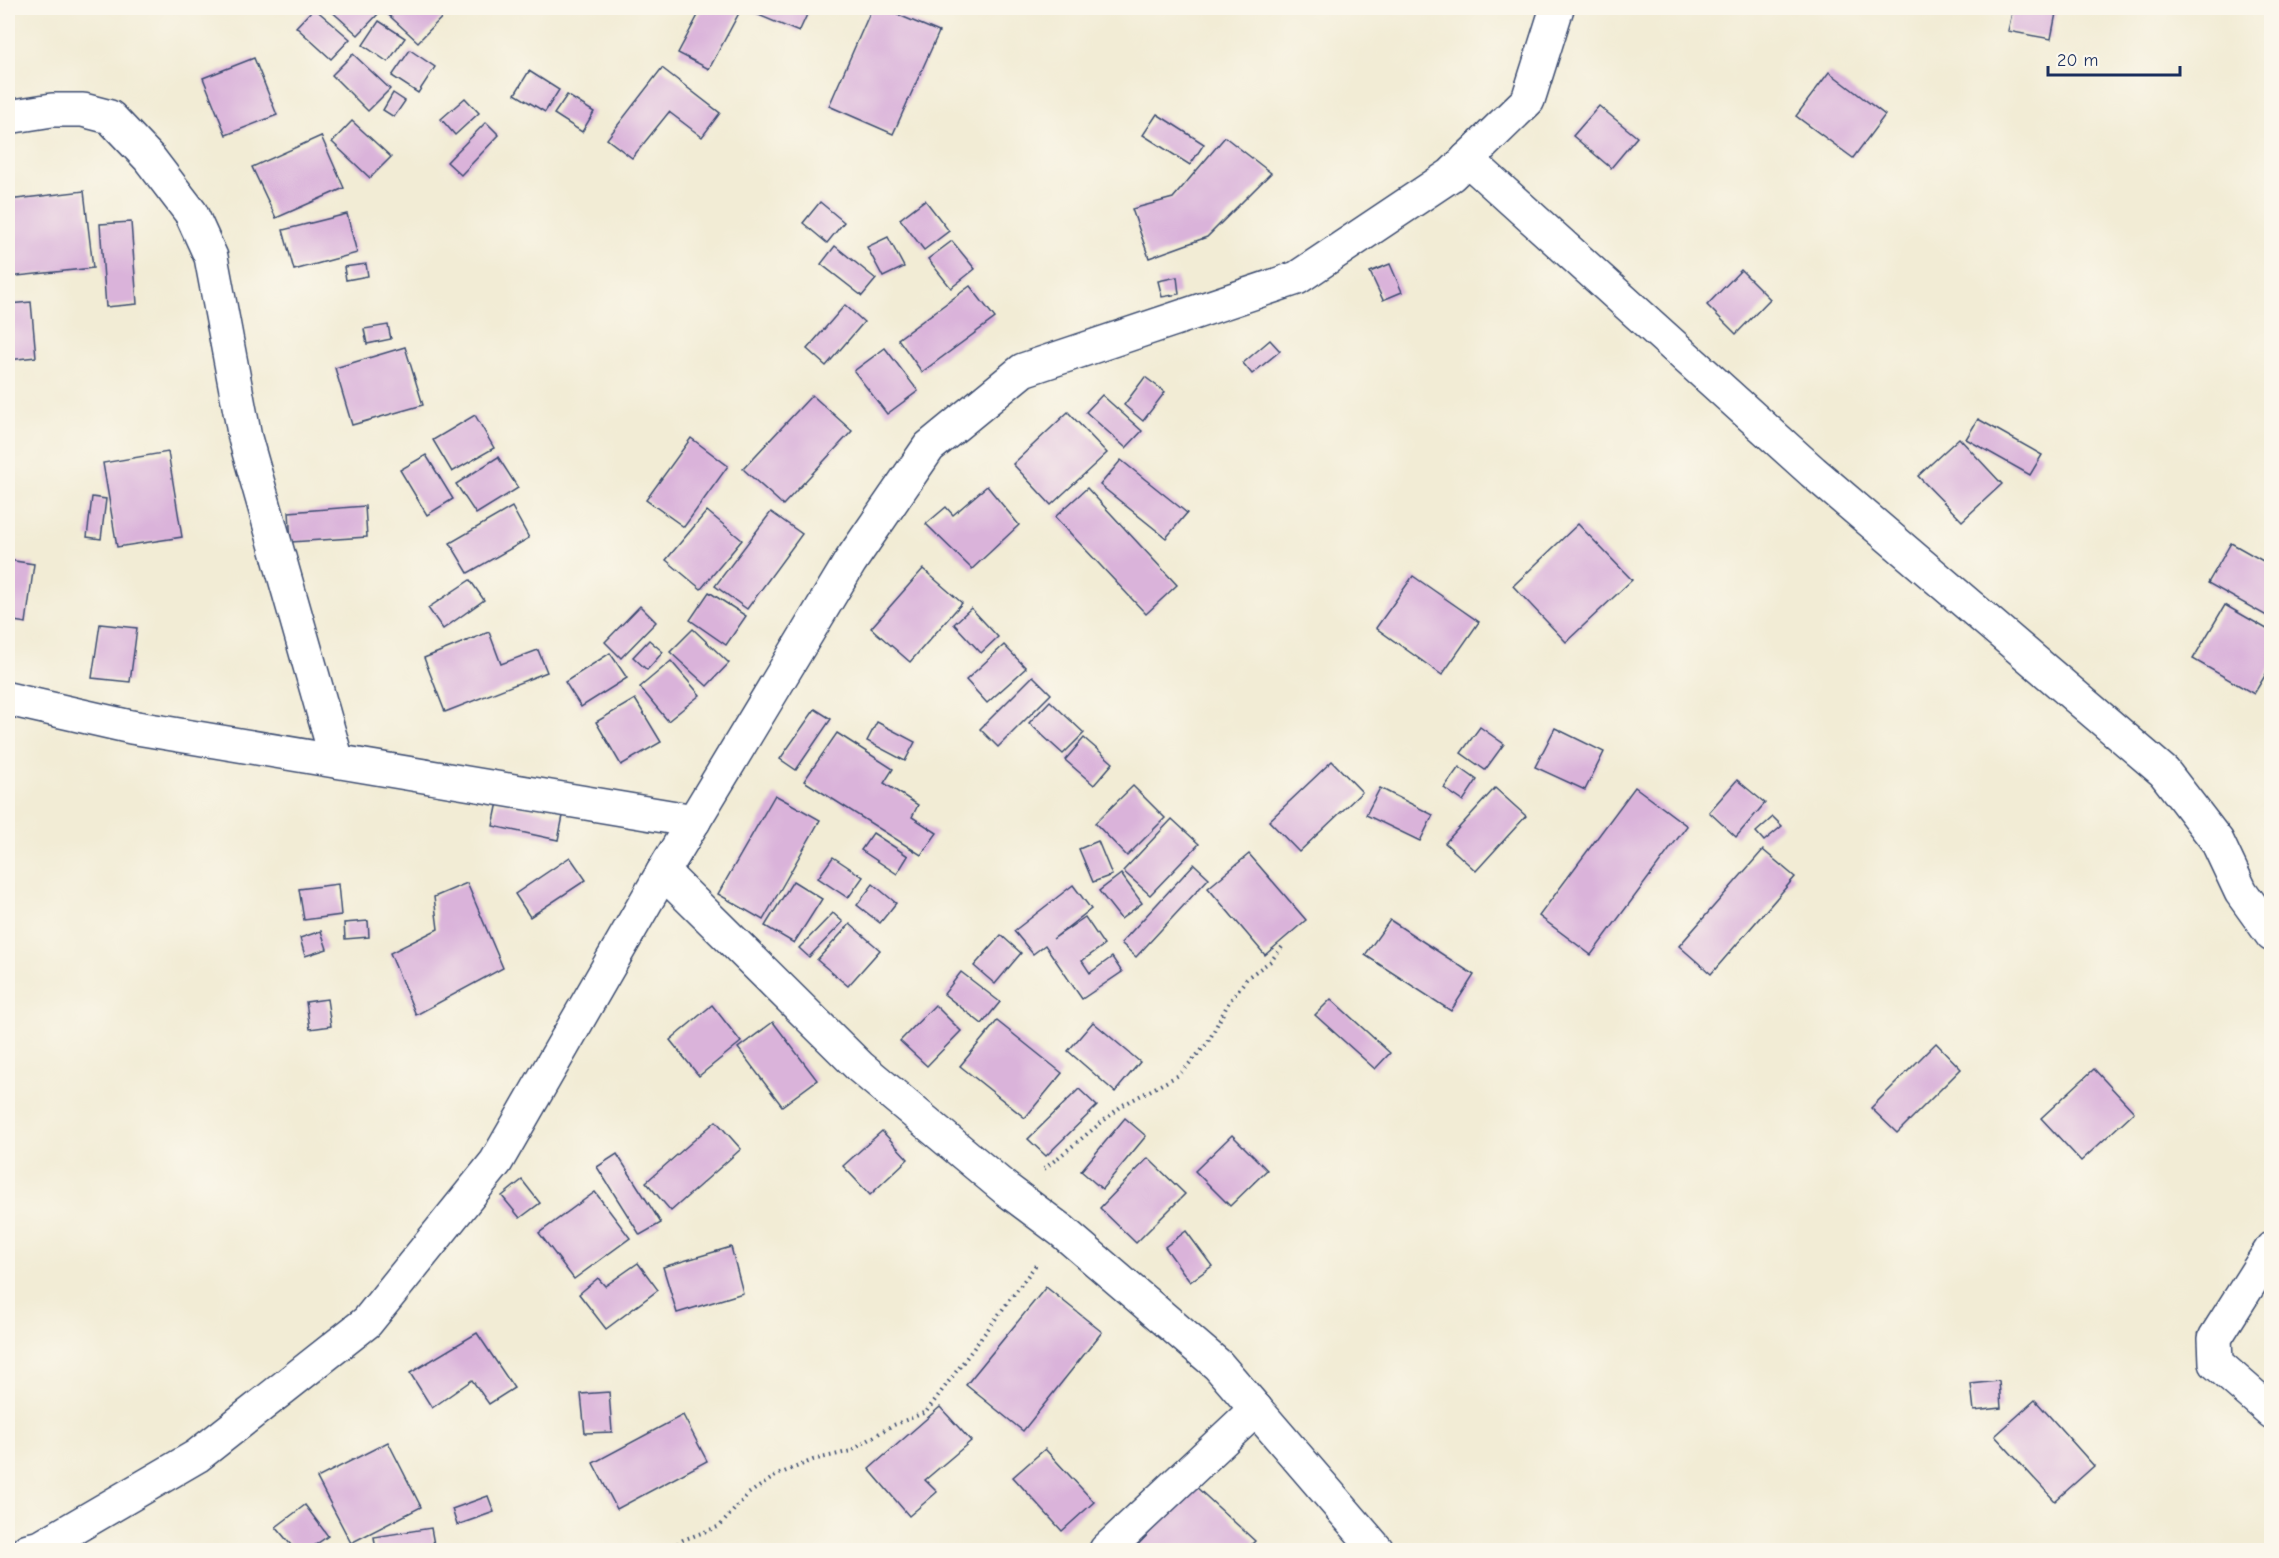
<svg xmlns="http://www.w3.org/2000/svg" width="2279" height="1558" viewBox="0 0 2279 1558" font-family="'Comic Neue',sans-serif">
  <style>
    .building { fill: #dab3da }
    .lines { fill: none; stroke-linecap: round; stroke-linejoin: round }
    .minor-casing { stroke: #3b4b70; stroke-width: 36 }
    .path { stroke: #3b4b70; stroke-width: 4; stroke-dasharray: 1.5 4.5; stroke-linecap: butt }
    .minor { stroke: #fff; stroke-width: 33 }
  </style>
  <rect width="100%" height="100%" fill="#fbf7ec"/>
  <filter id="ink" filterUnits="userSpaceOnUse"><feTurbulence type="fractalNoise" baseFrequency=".0167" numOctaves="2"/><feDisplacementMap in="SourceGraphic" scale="12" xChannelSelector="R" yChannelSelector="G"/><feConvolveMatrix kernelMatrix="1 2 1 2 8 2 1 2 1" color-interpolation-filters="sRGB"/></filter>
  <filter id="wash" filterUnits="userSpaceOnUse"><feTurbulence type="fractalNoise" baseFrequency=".008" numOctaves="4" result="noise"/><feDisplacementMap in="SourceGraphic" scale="24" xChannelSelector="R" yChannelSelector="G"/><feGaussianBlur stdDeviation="1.35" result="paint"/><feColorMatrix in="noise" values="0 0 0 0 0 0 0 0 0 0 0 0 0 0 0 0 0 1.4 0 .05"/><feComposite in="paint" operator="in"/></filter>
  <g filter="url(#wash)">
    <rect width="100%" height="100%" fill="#f2ecd5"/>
    <g id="blocks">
      <g class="building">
        <path d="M314,8L350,39L331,59L296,27Z"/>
        <path d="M328,8H370L378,14L358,35Z"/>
        <path d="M381,8H451L418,42Z"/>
        <path d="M702,8H729L739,13L709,69L678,53Z"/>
        <path d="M742,8H810L799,32Z"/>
        <path d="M872,8H882L939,32L893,134L829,106Z"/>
        <path d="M2013,8H2057L2051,39L2008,31Z"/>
        <path d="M379,21L405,38L388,62L363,45Z"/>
        <path d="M410,50L435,67L418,93L392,76Z"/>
        <path d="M353,54L390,89L368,111L332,75Z"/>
        <path d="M254,58L277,115L226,135L203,78Z"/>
        <path d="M662,68L720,113L702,137L669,112L632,158L607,139Z"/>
        <path d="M529,71L559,90L545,112L515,94Z"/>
        <path d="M1829,72L1885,115L1853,158L1796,116Z"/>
        <path d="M393,93L405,101L394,117L383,110Z"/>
        <path d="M567,95L594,112L582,132L554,114Z"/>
        <path d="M465,98L479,113L455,135L441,119Z"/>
        <path d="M1599,106L1637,137L1611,168L1573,136Z"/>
        <path d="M1157,114L1204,144L1190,165L1143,135Z"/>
        <path d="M352,121L391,157L370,178L332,142Z"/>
        <path d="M486,122L499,135L461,175L447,162Z"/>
        <path d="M321,136L344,188L276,218L252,167Z"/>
        <path d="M1225,137L1271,173L1207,237L1149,258L1132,209L1173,198Z"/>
        <path d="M84,191L93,268L8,277V200Z"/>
        <path d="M925,200L949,231L924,250L900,219Z"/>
        <path d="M820,202L844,222L827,243L803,223Z"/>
        <path d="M347,214L357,253L294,270L283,230Z"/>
        <path d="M131,222L137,304L106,307L100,224Z"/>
        <path d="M888,237L904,267L883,277L867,247Z"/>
        <path d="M952,241L975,269L951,288L928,259Z"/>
        <path d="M835,246L876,279L862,296L821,264Z"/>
        <path d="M366,264L368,276L346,280L344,267Z"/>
        <path d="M1390,264L1402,292L1383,300L1370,272Z"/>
        <path d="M1741,270L1770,299L1736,334L1707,305Z"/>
        <path d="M1177,277L1179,294L1162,297L1158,281Z"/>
        <path d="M970,286L995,318L922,372L898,339Z"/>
        <path d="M31,302L36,357L8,360V304Z"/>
        <path d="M845,305L864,322L826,366L807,349Z"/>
        <path d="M388,325L391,339L367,344L364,329Z"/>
        <path d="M1270,340L1280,351L1252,374L1243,363Z"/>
        <path d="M405,347L423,405L352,425L335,368Z"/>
        <path d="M885,348L918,391L887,414L854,371Z"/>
        <path d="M1145,377L1165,392L1143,421L1124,405Z"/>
        <path d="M812,395L852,431L783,505L743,469Z"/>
        <path d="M1102,395L1142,431L1126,448L1086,412Z"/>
        <path d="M1068,412L1107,453L1051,505L1013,464Z"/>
        <path d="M475,415L494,448L452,472L433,440Z"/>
        <path d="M1978,419L2042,455L2030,475L1966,439Z"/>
        <path d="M691,438L728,466L684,527L646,500Z"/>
        <path d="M1959,438L2002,484L1962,521L1918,476Z"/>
        <path d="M168,452L182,537L117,547L103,463Z"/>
        <path d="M426,455L453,499L427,515L400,470Z"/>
        <path d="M498,457L518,488L476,514L456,484Z"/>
        <path d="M1121,460L1187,513L1166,538L1100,485Z"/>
        <path d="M987,486L1019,525L972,569L926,524L946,507L953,515Z"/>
        <path d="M1087,488L1177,585L1146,614L1055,517Z"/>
        <path d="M92,497L106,499L101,539L87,537Z"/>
        <path d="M365,506L367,537L291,542L289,512Z"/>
        <path d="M512,507L529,538L468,573L450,543Z"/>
        <path d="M707,511L742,540L701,589L666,560Z"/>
        <path d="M771,512L802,534L747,609L715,586Z"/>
        <path d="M1578,524L1632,580L1566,642L1513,586Z"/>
        <path d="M2231,543L2272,566V619L2208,583Z"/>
        <path d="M8,560L34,564L26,623L8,620Z"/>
        <path d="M923,569L962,603L910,662L871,628Z"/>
        <path d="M1413,576L1479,622L1442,675L1376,628Z"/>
        <path d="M470,580L484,600L443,629L428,608Z"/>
        <path d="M709,592L746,616L726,645L690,620Z"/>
        <path d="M2225,605L2272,632V664L2254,694L2193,659Z"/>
        <path d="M640,606L656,622L621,658L605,642Z"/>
        <path d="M971,608L998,637L981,653L954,624Z"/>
        <path d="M100,624L137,628L130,682L92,678Z"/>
        <path d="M693,629L729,663L707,686L670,652Z"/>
        <path d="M489,632L501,664L538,650L547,672L445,712L424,658Z"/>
        <path d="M649,640L663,652L647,670L633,657Z"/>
        <path d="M1004,645L1026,668L987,703L966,680Z"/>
        <path d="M610,653L627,678L581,707L565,682Z"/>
        <path d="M671,661L700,695L668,721L640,687Z"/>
        <path d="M1033,676L1051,694L998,747L980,729Z"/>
        <path d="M635,699L661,742L621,765L596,722Z"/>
        <path d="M1050,701L1084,733L1063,754L1029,723Z"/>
        <path d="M815,709L831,719L796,770L780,759Z"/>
        <path d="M877,722L915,742L905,761L867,741Z"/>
        <path d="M1480,727L1504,744L1485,770L1461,753Z"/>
        <path d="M1555,728L1604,752L1585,790L1535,767Z"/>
        <path d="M837,733L893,769L884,783L918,805L912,817L937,833L921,855L804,781Z"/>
        <path d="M1084,738L1113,763L1094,785L1065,760Z"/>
        <path d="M1332,761L1362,792L1299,852L1269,821Z"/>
        <path d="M1459,767L1477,780L1463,801L1444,788Z"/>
        <path d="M1737,780L1765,803L1736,837L1709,812Z"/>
        <path d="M1133,786L1165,818L1127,856L1095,823Z"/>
        <path d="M1635,787L1687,826L1591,955L1539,916Z"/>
        <path d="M1380,788L1433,815L1420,841L1366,815Z"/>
        <path d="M1495,788L1526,816L1476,871L1445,843Z"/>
        <path d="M775,795L820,820L763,920L718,894Z"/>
        <path d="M498,802L563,816L558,840L493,826Z"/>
        <path d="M1773,817L1782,826L1764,841L1756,832Z"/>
        <path d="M1172,819L1199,844L1150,895L1123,871Z"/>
        <path d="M873,833L908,856L897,874L861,850Z"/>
        <path d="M1098,841L1112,875L1093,882L1079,849Z"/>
        <path d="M1763,850L1795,877L1711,974L1679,946Z"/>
        <path d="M1249,854L1306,920L1265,955L1208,888Z"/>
        <path d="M570,857L586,880L530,917L515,894Z"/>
        <path d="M833,857L863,877L848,898L818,878Z"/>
        <path d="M1194,864L1209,878L1136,957L1121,943Z"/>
        <path d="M1121,874L1142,903L1121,919L1099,891Z"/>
        <path d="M793,881L822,899L794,943L765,926Z"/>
        <path d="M467,883L503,968L416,1015L390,953L438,929L434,897Z"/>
        <path d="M338,884L341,915L304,920L299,889Z"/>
        <path d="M873,884L896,903L880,923L857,905Z"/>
        <path d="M1073,885L1091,909L1053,939L1085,917L1104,945L1082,961L1090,973L1112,957L1122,972L1082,999L1045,945L1033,954L1014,931Z"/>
        <path d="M833,913L843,922L809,957L799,948Z"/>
        <path d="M1390,920L1474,975L1451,1011L1365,955Z"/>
        <path d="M368,921L369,937L345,939L344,923Z"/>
        <path d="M850,924L880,950L848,986L817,960Z"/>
        <path d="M321,931L327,949L305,956L300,938Z"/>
        <path d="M1001,935L1021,953L995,984L974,966Z"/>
        <path d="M961,972L1000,1002L982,1024L944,994Z"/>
        <path d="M327,999L331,1026L310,1029L306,1002Z"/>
        <path d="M1331,999L1390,1053L1375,1069L1315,1015Z"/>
        <path d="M712,1005L741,1042L699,1076L670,1040Z"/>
        <path d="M935,1005L961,1031L927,1066L900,1041Z"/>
        <path d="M997,1021L1062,1073L1025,1118L960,1066Z"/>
        <path d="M773,1022L817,1080L782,1106L738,1048Z"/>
        <path d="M1093,1022L1140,1062L1115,1092L1068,1051Z"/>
        <path d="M1936,1043L1961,1069L1897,1133L1871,1108Z"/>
        <path d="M2094,1069L2134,1112L2081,1161L2041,1118Z"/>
        <path d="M1079,1089L1097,1106L1046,1156L1028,1139Z"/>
        <path d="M1125,1118L1146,1136L1102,1189L1081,1171Z"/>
        <path d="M716,1121L741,1149L671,1211L646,1182Z"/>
        <path d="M882,1131L908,1159L870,1195L843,1166Z"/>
        <path d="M1232,1135L1267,1170L1230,1206L1195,1171Z"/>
        <path d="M617,1154L661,1223L640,1235L597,1167Z"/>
        <path d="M1148,1158L1185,1194L1136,1243L1100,1208Z"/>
        <path d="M522,1180L540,1203L520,1218L502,1196Z"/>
        <path d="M595,1192L630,1238L574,1279L539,1233Z"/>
        <path d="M1186,1231L1212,1266L1190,1282L1165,1247Z"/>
        <path d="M731,1247L743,1293L677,1313L663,1267Z"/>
        <path d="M638,1263L658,1290L606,1329L579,1294L598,1278L605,1286Z"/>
        <path d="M1046,1287L1102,1332L1023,1431L966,1385Z"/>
        <path d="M477,1333L514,1388L489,1404L472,1380L432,1408L410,1373Z"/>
        <path d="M1999,1381L2001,1408L1974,1411L1971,1384Z"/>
        <path d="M609,1392L612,1432L585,1433L581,1394Z"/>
        <path d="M2035,1400L2094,1466L2055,1501L1995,1436Z"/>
        <path d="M940,1407L971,1441L925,1480L937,1492L909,1516L869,1469Z"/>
        <path d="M683,1415L707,1461L617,1509L593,1463Z"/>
        <path d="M388,1442L421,1507L351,1543L317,1478Z"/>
        <path d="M1045,1449L1094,1502L1062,1531L1013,1477Z"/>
        <path d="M1194,1485L1255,1541L1246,1550H1133Z"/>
        <path d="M488,1496L494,1512L457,1525L452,1509Z"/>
        <path d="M305,1505L328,1536L308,1550H295L276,1527Z"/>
        <path d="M431,1528L435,1550H376L374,1537Z"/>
      </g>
    </g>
  </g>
  <g filter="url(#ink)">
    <use href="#blocks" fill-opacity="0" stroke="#3b4b70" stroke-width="1.5"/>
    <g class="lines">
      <defs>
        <g id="minor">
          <path d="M8,117L52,110H83L110,117L149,158L191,213L211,257L245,438L337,761"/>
          <path d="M1467,159L1813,472L2164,772L2217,841L2241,892L2272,935"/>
          <path d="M8,699L131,727L694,821"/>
          <path d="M663,872L860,1067L1006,1189L1062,1231L1218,1365L1377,1550"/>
          <path d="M2272,1248L2215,1338L2216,1363L2272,1412"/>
          <path d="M28,1550L41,1547L197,1456L367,1322L496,1162L663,872L850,562L929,447L1023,370L1297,278L1451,175L1528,100L1557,8"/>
          <path d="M1106,1550L1256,1409"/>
        </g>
      </defs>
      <use href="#minor" class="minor-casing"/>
      <g class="path">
        <path d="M1044,1169L1123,1105L1179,1075L1207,1044L1229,1002L1248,977L1271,961L1282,947"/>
        <path d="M667,1550L683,1540L720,1526L748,1494L777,1475L813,1460L851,1451L891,1426L926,1412L1038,1262"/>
      </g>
      <use href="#minor" class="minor"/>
    </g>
  </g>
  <rect width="2279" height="1558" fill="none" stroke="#fbf7ec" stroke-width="30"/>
  <path d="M2048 66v9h132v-9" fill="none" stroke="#1b2f5e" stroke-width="3"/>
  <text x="2057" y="66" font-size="18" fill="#1b2f5e" stroke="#fbf7ec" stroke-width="4.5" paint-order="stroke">20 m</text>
</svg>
